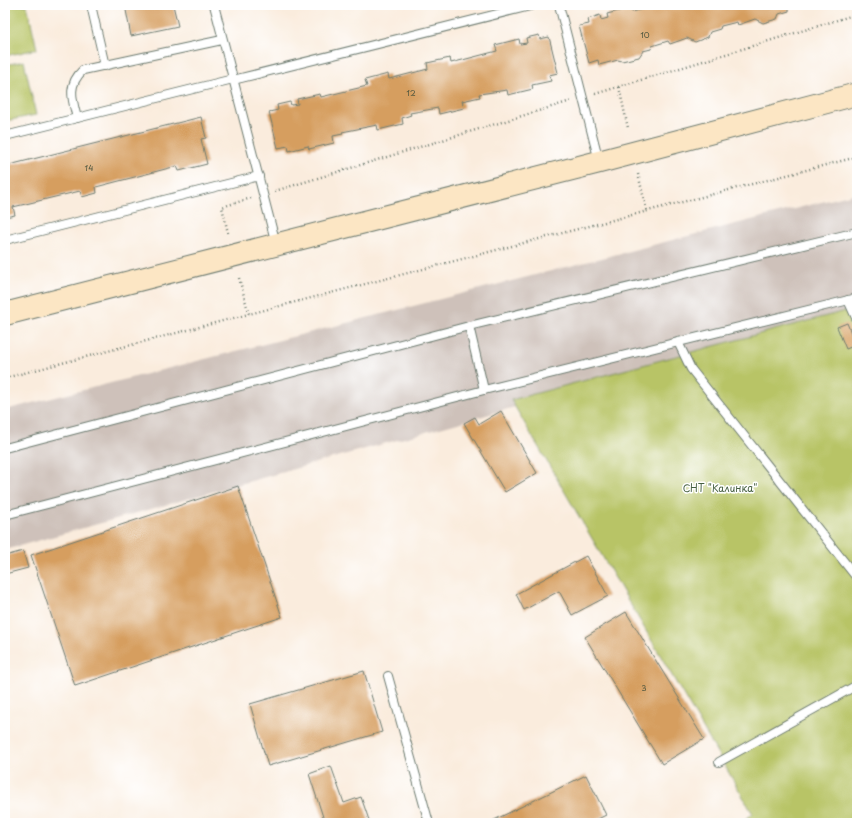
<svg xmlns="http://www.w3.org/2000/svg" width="862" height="828" viewBox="0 0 862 828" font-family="'Playpen Sans',sans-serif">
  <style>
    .industrial { fill: #cec1ba }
    .green { fill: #b8c466; stroke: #6c804d }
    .building { fill: #d69e5e }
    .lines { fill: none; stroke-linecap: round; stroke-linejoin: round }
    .lane-casing { stroke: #6c7a6f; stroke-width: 10 }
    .secondary-casing { stroke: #6c7a6f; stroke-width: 24 }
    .path { stroke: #6c7a6f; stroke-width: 2.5; stroke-dasharray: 1 3; stroke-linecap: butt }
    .lane { stroke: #fff; stroke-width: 8 }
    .secondary { stroke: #fce6c4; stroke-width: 22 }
    .labels { text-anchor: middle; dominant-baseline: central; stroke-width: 3; stroke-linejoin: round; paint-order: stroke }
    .number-label { font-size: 8px; fill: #4d553e }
    .park-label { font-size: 10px; fill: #455f40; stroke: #fff }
  </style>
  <rect width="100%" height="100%" fill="#fff"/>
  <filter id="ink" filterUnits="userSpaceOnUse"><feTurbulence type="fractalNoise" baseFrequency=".025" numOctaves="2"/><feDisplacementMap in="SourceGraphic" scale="8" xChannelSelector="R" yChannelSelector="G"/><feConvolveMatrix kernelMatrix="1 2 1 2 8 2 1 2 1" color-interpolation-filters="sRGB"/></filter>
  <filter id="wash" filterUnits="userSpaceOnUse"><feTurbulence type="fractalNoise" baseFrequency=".012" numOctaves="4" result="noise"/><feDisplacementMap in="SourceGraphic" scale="16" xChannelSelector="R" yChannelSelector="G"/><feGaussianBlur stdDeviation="0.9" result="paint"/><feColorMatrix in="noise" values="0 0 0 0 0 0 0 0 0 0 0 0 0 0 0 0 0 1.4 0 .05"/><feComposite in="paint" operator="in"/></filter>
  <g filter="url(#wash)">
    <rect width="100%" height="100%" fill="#faecdd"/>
    <path class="industrial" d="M857,193V311L5,550V410Z"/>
    <g class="green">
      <path d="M5,5H27L37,49L5,56Z"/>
      <path d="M24,61L36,115L5,121V65Z"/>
      <path d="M857,308V823H739L753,814L511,400Z"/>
    </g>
    <g id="blocks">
      <g class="building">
        <path d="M125,5H173L178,26L131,36Z"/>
        <path d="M658,5H796L789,8V11L779,14L777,19L763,23L755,19L738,25L737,22L721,26L720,29L710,32L708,37L695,42L687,38L670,44L668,41L652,46L651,49L643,51L639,57L622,61L618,60L599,65L598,60L589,63L579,26L589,24L588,19L600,15L601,20L608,18L607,14L630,8L632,12Z"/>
        <path d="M539,35L540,39L549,37L558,73L549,75L551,81L532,85L533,89L508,95L507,90L479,94L480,97L462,101L464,108L439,114L438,108L410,113L411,115L402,118L403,124L378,130L377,125L342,132L343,134L333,136L334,143L309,149L308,146L289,151L288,146L278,148L269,112L278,110L277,105L290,102L291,105L298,104L297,99L320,94L321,97L367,86L365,80L388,74L389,79L428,69L427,63L450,58L451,63L497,51L495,45L519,39L520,44L527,43L526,38Z"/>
        <path d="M201,117L206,138L201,139L207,164L179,171L177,166L96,187L97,193L82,197L80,191L13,207L15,215L5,217V166Z"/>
        <path d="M847,323L856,345L846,349L837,327Z"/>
        <path d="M501,411L537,473L505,492L464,423L475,417L479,424Z"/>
        <path d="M238,486L282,617L75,686L31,555Z"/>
        <path d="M23,551L28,568L5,574V556Z"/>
        <path d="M586,556L608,596L572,615L559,591L524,610L516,594Z"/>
        <path d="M626,612L704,739L662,764L585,637Z"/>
        <path d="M364,671L382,732L268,766L250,704Z"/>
        <path d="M331,766L344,803L361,797L370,823H325L309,774Z"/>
        <path d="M586,775L606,815L590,823H488Z"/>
      </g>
    </g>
  </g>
  <g filter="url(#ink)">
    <use href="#blocks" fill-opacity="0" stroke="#6c7a6f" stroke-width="1"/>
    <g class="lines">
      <defs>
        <g id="lane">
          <path d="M91,5L105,66"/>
          <path d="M214,5L276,244"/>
          <path d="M559,5L599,161"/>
          <path d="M233,80L534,5"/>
          <path d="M77,118C72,99 67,85 83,70L222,40"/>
          <path d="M5,136L233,79"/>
          <path d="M5,240L259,176"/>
          <path d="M848,300L857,320"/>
          <path d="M469,326L484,390"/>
          <path d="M678,342L691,369L857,578"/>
          <path d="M5,448L469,326L857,232"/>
          <path d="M5,515L484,390L857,298"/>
          <path d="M388,676L429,823"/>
          <path d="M719,762L857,685"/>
        </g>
        <path id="secondary" d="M5,314L599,162L857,94"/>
      </defs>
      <use href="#lane" class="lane-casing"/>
      <use href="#secondary" class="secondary-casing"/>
      <g class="path">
        <path d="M619,87L628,128"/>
        <path d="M595,94L857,14"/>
        <path d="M638,174L647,211"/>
        <path d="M275,191L571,101"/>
        <path d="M228,233L222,207L251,198"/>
        <path d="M239,278L249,314L857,157"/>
        <path d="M5,378L249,314"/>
      </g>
      <use href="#lane" class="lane"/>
      <use href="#secondary" class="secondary"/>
    </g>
  </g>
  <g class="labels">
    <g class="number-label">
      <text x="645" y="35">10</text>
      <text x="411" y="93">12</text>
      <text x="89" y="168">14</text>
      <text x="644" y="688">3</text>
    </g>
    <g class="park-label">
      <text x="720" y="487">СНТ "Калинка"</text>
    </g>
  </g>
  <rect width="862" height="828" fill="none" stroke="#fff" stroke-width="20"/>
</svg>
